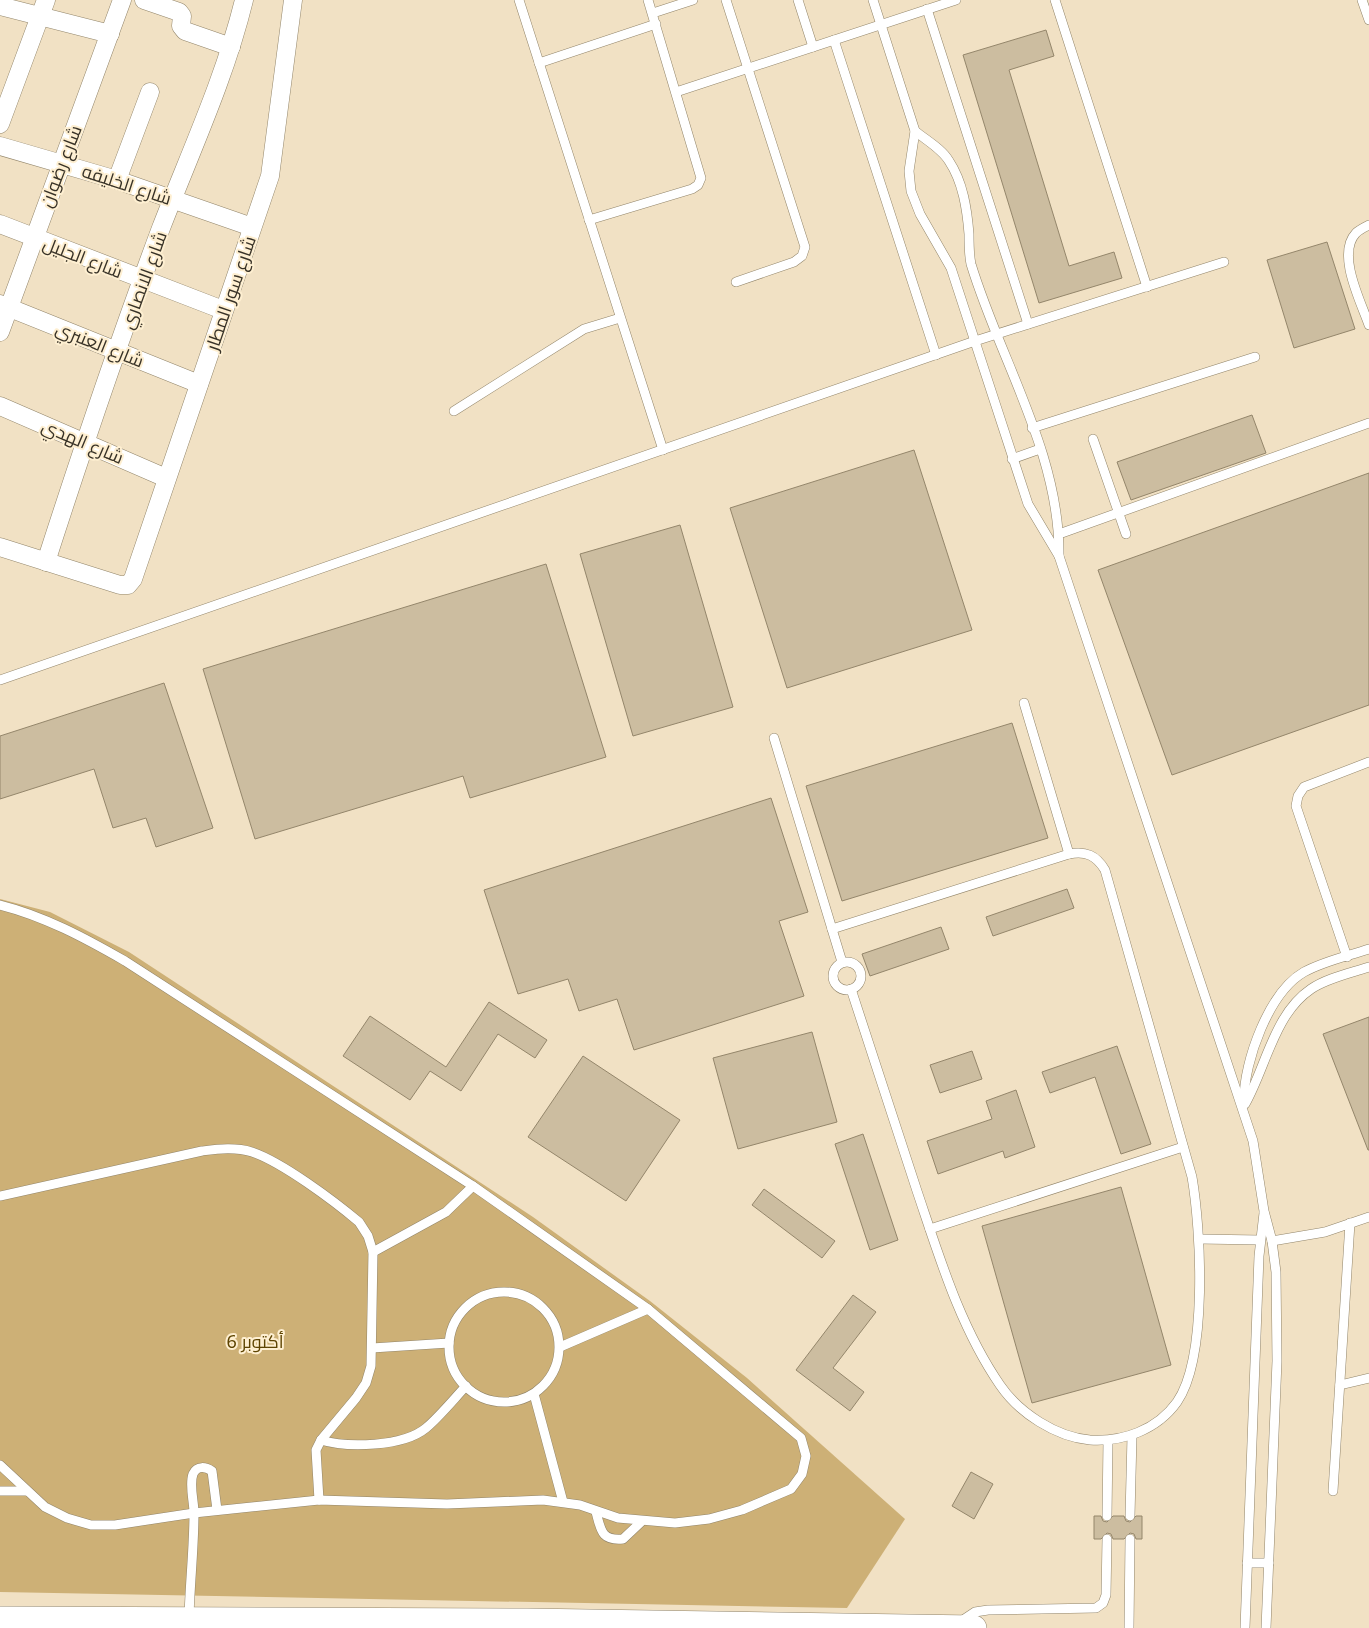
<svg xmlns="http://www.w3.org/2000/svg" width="1369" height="1628" viewBox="0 0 1369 1628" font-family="'Noto Sans',Cairo,sans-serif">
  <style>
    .green { fill: #cdb076 }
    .building { fill: #ccbda0; stroke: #94866b }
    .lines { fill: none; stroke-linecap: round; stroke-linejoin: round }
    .service-casing { stroke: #92856a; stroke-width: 10 }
    .minor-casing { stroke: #92856a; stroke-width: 19 }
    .secondary-casing { stroke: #92856a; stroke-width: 26 }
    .service { stroke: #fff; stroke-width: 9 }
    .minor { stroke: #fff; stroke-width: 18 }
    .secondary { stroke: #fff; stroke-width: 25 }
    .labels { text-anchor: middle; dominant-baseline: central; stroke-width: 4; stroke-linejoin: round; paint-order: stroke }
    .street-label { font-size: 18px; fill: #383227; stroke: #feefd1 }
    .park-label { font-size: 18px; fill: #5e4402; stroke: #feefd1 }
  </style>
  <rect width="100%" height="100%" fill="#f1e1c4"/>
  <path class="green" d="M0,899L50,912L129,952L533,1217L650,1301L747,1378L905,1519L847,1608L0,1592Z"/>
  <g class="building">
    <path d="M1046,30L1054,56L1009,70L1069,266L1114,252L1122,278L1039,303L963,55Z"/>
    <path d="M1327,242L1355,329L1294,348L1267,260Z"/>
    <path d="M1252,415L1266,453L1131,500L1117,462Z"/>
    <path d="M914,450L972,630L787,688L730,508Z"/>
    <path d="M1369,473V705L1172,775L1098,570Z"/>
    <path d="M680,525L733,707L633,736L580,554Z"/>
    <path d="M546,564L606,757L470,798L463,776L255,839L203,669Z"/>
    <path d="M164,683L213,828L156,847L146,818L113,828L94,769L0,799V736Z"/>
    <path d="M1012,723L1048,838L842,901L806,786Z"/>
    <path d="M771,798L808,912L779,921L804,996L634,1050L617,999L579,1011L568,979L518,994L484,890Z"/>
    <path d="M1067,889L1074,908L993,936L986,917Z"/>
    <path d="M941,927L949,949L870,976L862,954Z"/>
    <path d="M489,1002L547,1040L535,1058L498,1034L461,1091L430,1071L410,1100L343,1056L370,1016L446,1067Z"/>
    <path d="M1369,1017V1150H1368L1323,1034Z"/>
    <path d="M812,1032L837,1122L738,1149L713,1058Z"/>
    <path d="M1117,1046L1151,1144L1121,1154L1095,1077L1050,1093L1042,1072Z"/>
    <path d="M972,1051L982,1079L940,1093L930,1065Z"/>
    <path d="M583,1056L680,1120L626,1201L528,1137Z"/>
    <path d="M1016,1090L1035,1147L1005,1158L1003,1151L938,1174L927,1141L992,1119L986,1101Z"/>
    <path d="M863,1134L898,1240L870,1250L835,1144Z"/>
    <path d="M1121,1187L1171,1365L1032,1403L982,1226Z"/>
    <path d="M764,1189L835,1241L822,1258L752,1205Z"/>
    <path d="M853,1295L876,1312L833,1368L864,1392L850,1411L796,1370Z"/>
    <path d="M971,1472L993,1484L974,1519L952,1506Z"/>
    <path d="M1094,1516H1101L1103,1521L1107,1522L1113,1516H1124L1126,1521L1130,1522L1136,1516H1142V1539H1136L1134,1534L1130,1533L1124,1539H1113L1111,1534L1107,1533L1101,1539H1094Z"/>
  </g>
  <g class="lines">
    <defs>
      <g id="service">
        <path d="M519,0L663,450"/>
        <path d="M726,0L805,247L802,256L794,262L736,282"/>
        <path d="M798,0L813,47"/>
        <path d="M873,0L915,131L909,171L911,191L920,214L951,268L1028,504L1059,556L1253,1141L1264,1211L1272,1241L1276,1272L1277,1361L1266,1628"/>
        <path d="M1055,0L1147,287"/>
        <path d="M1362,0L1369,20"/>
        <path d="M927,9L1028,324"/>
        <path d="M653,13L693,0"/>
        <path d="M834,40L936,355"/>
        <path d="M539,63L656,24"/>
        <path d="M676,92L956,0"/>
        <path d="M915,131C926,140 942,149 949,161C963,182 967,209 969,234C969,243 969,255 971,264C1000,360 1060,453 1059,556"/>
        <path d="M589,220L692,189L698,185L701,178L648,0"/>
        <path d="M1369,225C1365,227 1359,230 1356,233C1336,254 1361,302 1369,325"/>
        <path d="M454,411L584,329L620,318"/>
        <path d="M1032,428L1255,357"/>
        <path d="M1093,439L1126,534"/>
        <path d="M1012,459L1040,449"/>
        <path d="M1059,534L1369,423"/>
        <path d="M0,680L975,341L1224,262"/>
        <path d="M1024,703L1069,854"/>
        <path d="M774,738L842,962"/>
        <path d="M0,905C44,916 85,938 125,961L473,1186L648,1309L801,1438L806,1456L802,1474L791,1489L742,1510L709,1519L675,1523L618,1518L580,1505L543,1500L447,1504L319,1500L194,1513L115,1525H91L67,1518L45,1507L0,1465"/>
        <path d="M832,929L1069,854C1086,851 1096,855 1105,870L1192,1177C1201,1230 1208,1357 1177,1402C1157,1430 1123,1442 1090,1440C1056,1437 1019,1413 1000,1385C960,1327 939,1256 917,1191C895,1123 873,1056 851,989"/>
        <path d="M1347,957L1296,806L1298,796L1304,787L1369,762"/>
        <circle cx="847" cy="976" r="14"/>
        <path d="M1244,1100C1244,1061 1269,992 1304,972C1324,961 1348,956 1369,949"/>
        <path d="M1245,1104C1266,1067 1274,1014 1311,989C1327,978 1351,973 1369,967"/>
        <path d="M0,1196L202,1151C219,1149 235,1147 252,1152C282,1162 334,1201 359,1222L368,1236L373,1252L371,1366L366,1383L356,1398L321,1440L316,1450L319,1500"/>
        <path d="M930,1229L1183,1147"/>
        <path d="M1199,1239L1260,1240"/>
        <path d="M1272,1241L1325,1232L1369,1217"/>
        <path d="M373,1252L446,1212L473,1186"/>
        <circle cx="504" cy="1347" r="55"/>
        <path d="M560,1347L648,1309"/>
        <path d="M372,1348L449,1343"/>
        <path d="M1340,1385L1369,1378"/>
        <path d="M534,1394L563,1502"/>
        <path d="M321,1440C347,1448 403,1447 426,1428C440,1416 453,1400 466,1386"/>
        <path d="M0,1491H26"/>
        <path d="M1333,1491L1350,1223"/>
        <path d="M596,1512C601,1530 601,1541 623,1539L641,1522"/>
        <path d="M1107,1516L1108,1441"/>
        <path d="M1130,1516L1132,1436"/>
        <path d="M1247,1563H1269"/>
        <path d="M189,1617C190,1582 194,1547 194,1513C194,1501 189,1485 193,1474C197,1465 206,1467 212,1471L217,1510"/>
        <path d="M960,1622L975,1612L988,1610L1096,1608L1103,1603L1106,1595L1107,1539"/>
        <path d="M1129,1628L1130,1539"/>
        <path d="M1245,1628L1259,1256L1264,1213"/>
      </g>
      <g id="minor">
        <path d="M144,0L179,12L182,16L181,26L185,31L231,47"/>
        <path d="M0,6L110,34"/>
        <path d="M0,124L46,0"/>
        <path d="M0,146L117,180L252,227"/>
        <path d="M117,180L150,92"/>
        <path d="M0,224L223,310"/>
        <path d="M0,304L199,384"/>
        <path d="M0,332L122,0"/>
        <path d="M0,406L166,478"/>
        <path d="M0,547L120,585H128L133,579L270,176L293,0"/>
        <path d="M46,562C82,450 120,338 161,228C190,153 225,78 244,0"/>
      </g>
      <path id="secondary" d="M0,1619L527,1621L974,1628"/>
    </defs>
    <use href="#service" class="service-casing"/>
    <use href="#minor" class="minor-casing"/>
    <use href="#secondary" class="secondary-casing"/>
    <use href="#service" class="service"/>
    <use href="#minor" class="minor"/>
    <use href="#secondary" class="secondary"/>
  </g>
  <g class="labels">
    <g class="street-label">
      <text transform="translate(60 166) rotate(-69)">شارع رضوان</text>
      <text transform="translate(127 184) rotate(18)">شارع الخليفه</text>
      <text transform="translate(83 257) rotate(21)">شارع الجليل</text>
      <text transform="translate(143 280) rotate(-70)">شارع الانصاري</text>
      <text transform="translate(230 293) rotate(-71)">شارع سور المطار</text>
      <text transform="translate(100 344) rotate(22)">شارع العنبري</text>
      <text transform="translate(83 441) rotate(23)">شارع الهدي</text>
    </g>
    <g class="park-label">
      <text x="255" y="1341">6 أكتوبر</text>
    </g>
  </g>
</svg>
